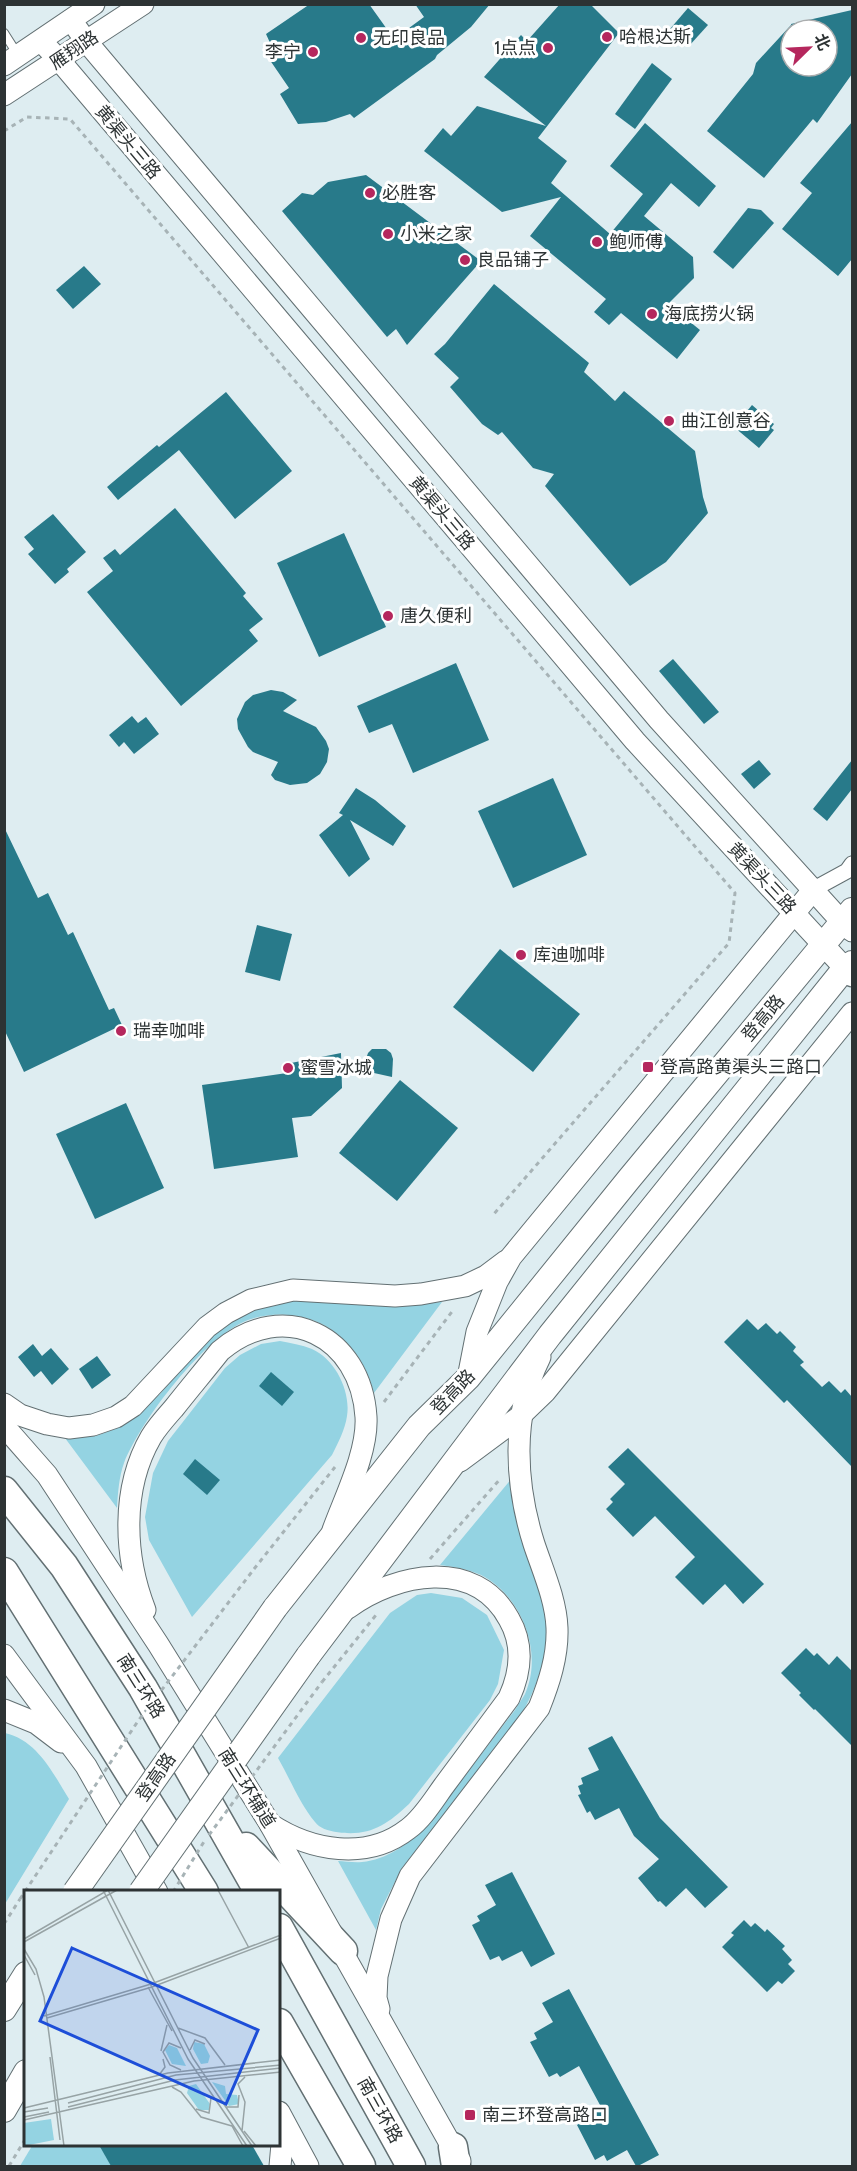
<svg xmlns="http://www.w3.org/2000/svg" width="857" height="2171" viewBox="0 0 857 2171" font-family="Cabin,'Noto Sans SC',sans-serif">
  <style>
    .green { fill: #94d3e2 }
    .building { fill: #287a8a }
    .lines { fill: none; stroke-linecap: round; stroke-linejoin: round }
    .lane-casing { stroke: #637073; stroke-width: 10 }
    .street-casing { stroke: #637073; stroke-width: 17 }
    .secondary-casing { stroke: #637073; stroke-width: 23 }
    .primary-casing { stroke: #637073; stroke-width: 26 }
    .highway-casing { stroke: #637073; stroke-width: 31 }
    .path { stroke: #a7b3b6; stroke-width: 3; stroke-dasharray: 4.5 4.5; stroke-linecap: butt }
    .lane { stroke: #fff; stroke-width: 8 }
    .street { stroke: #fff; stroke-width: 15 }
    .secondary { stroke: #fff; stroke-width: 21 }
    .primary { stroke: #fff; stroke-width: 24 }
    .highway { stroke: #fff; stroke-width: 28 }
    .primary-bridge-casing { stroke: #637073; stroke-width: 26; stroke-linecap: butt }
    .path-bridge { stroke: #a7b3b6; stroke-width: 3; stroke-dasharray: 4.5 4.5; stroke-linecap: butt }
    .primary-bridge { stroke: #fff; stroke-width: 24 }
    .poi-dot { fill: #b5275d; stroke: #fff; stroke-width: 2 }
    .labels { text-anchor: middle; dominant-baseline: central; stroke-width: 6; stroke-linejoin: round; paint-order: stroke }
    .poi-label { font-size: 18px; fill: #2d3334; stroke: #fff; text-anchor: start }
    .street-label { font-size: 18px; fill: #2d3334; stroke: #fff }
    .inset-road { fill: none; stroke: #97a3a5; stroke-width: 1.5 }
    .view { fill: #1d4ed8; fill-opacity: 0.15; stroke: #1d4ed8; stroke-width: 3 }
    .inset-edge { fill: none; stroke: #2d3334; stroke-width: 3 }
  </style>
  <rect width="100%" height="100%" fill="#deedf1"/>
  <g class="green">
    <path d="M297,1299L389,1305L442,1302L374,1393C366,1363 351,1341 324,1325C302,1313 272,1311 248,1320C205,1336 141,1420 124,1463C119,1477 118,1492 117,1508L65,1438L96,1436L115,1429L132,1419L160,1394L215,1331L251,1308Z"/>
    <path d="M280,1341C290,1343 302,1345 312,1349C335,1359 351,1391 347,1416C345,1430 338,1443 332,1455L192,1617L149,1540L145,1517L153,1473L168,1441L225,1368L240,1355L261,1344Z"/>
    <path d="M513,1477L547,1616C548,1653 539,1686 519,1718L402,1868L381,1909L376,1930L338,1861C345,1861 354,1863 362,1862C386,1860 408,1844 425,1828L515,1710C518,1705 522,1699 525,1694C544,1652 521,1595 481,1575C468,1569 454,1567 440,1565Z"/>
    <path d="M431,1593L462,1598L487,1615L504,1650L498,1684L490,1700L409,1804C386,1826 368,1837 336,1832C329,1831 319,1828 315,1822C300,1804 290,1779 278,1758L390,1613L417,1595Z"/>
    <path d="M5,1733C37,1740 53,1773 69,1799L5,1904Z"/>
    <path d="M32,2146H105L116,2166H20Z"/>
  </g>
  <g class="building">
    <path d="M310,4H369L394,39L424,17L415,4H490L471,27L437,55L435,59L354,118L350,114L326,122L298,124L280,94L289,88L263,50L271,45L266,34Z"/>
    <path d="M560,4H590L619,33L538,138L567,161L551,183L610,234L643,194L610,166L645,123L716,186L699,207L671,183L644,216L693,257L694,278L668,304L700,330L677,359L621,313L609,325L594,312L606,299L530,236L561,197L502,212L424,151L443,128L451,136L477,106L546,126L484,77L521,35L527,41Z"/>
    <path d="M688,8L708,25L689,46L670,29Z"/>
    <path d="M852,10V74L817,123L813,119L764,178L707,131L753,74L756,63L791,25V66H827V30H792L791,24Z"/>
    <path d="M652,63L672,79L635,129L615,114Z"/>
    <path d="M852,122V259L838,276L782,229L812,193L800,183Z"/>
    <path d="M366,175L481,261L407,345L396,329L387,337L282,211L302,193L313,195L328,182Z"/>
    <path d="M748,208L761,210L774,223L733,269L713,252Z"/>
    <path d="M84,266L101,284L73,309L56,290Z"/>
    <path d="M494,284L589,363L584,372L615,401L624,391L695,451L703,497L708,513L666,562L630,586L545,486L554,474L533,468L502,432L498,435L482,424L450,387L459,378L434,354L445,344Z"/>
    <path d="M226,392L292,471L235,519L179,450L118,500L107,487L157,445L159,447Z"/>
    <path d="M752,405L774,424L771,428L774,430L759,448L734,427Z"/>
    <path d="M175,508L246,593L243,596L263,619L249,630L258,641L181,706L87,592L113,571L103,558L115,549L120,555Z"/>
    <path d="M53,514L86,552L67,569L69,572L55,584L28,554L34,549L24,537Z"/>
    <path d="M344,533L386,627L319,657L277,563Z"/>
    <path d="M673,659L719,712L704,724L659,671Z"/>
    <path d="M456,663L489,740L413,773L392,724L369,733L357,706Z"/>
    <path d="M271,690L283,692L297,700L283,711L316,727L326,741L329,749L327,762L320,774L307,783L290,785L275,780L271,775L278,762L253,752L248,747L238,729L237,719L245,702L253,695Z"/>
    <path d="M132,716L138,723L146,717L159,734L134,754L124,742L119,747L109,735Z"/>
    <path d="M759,760L771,774L754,789L741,774Z"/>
    <path d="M852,760V789L827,821L813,809Z"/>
    <path d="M553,778L587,855L513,888L478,811Z"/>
    <path d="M356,788L375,800L406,826L393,846L350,820L370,859L349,877L319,835L343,815L339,813Z"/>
    <path d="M4,827L38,898L48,893L68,935L73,932L109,1010L114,1008L122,1025L24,1072L4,1029Z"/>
    <path d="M257,925L292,934L280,981L245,972Z"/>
    <path d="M500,949L580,1014L533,1072L453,1007Z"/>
    <path d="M372,1049H386L391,1053L393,1059L392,1077L374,1073L368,1068L365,1062L368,1053Z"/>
    <path d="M341,1053L342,1088L311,1116L292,1118L298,1157L214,1169L202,1085L287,1073L286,1064Z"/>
    <path d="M400,1080L458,1128L397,1201L339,1153Z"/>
    <path d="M126,1103L164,1188L95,1219L56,1134Z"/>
    <path d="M747,1319L758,1330L766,1323L777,1334L780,1331L796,1347L793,1351L804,1362L800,1365L822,1387L829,1381L841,1393L845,1389L852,1397V1467L787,1400L784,1403L724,1342Z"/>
    <path d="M33,1344L42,1356L51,1348L69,1369L52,1385L41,1371L34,1377L18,1357Z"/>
    <path d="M97,1356L111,1375L92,1389L79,1369Z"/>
    <path d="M271,1372L294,1392L282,1406L259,1386Z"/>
    <path d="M628,1448L764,1584L743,1604L725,1584L703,1605L675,1577L695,1557L655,1516L633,1537L606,1509L613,1502L610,1499L625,1484L608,1467Z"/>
    <path d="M195,1459L220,1480L207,1495L183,1474Z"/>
    <path d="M806,1648L814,1656L817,1653L829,1665L837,1656L852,1671V1746L815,1709L814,1710L799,1695L801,1693L781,1673Z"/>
    <path d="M612,1736L660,1818L728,1887L705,1908L686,1888L666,1907L660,1901L658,1902L638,1878L659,1859L634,1836L619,1808L595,1820L590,1811L587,1813L578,1795L581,1794L578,1786L583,1784L581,1778L599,1770L588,1748Z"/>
    <path d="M512,1872L555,1954L531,1967L522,1951L502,1961L499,1956L490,1960L472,1925L480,1921L477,1916L496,1905L485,1885Z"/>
    <path d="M744,1920L751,1927L755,1923L765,1932L767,1929L785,1946L782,1949L792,1960L788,1964L795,1971L782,1984L778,1981L767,1992L722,1947L734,1935L731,1933Z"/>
    <path d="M569,1989L659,2155L638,2166H636L627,2150L607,2161L604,2155L595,2160L577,2125L584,2121L581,2115L600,2105L579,2066L560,2077L557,2073L549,2077L530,2042L537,2039L534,2033L553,2022L542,2003Z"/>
    <path d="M99,2145H252L264,2166H111Z"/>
  </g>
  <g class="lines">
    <defs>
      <path id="lane" d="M4,33L18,55"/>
      <path id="street" d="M814,889L847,871L852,864"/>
      <g id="secondary">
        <path d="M71,20L86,41L659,720L842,922L852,931"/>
        <path d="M41,41L60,61L635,741L852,976"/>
        <path d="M4,65L94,4"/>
        <path d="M4,95L143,4"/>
        <path d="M468,1378L477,1332L497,1282L511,1257L814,889"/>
        <path d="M4,1404L20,1415L47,1424L69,1428L93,1425L116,1417L133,1406L207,1327L226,1313L251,1300L293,1290L395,1296L421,1294L465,1286L486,1276L506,1261"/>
        <path d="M4,1426L47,1475L158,1644L270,1824L460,2161"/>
        <path d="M460,1461L518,1418L545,1392L852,1013"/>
        <path d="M145,1610C124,1556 121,1489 151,1437C157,1427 166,1417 174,1408C189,1389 205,1370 220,1351C284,1297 361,1336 366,1417C368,1452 345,1497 333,1530"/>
        <path d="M4,1655L86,1766L157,1892"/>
        <path d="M4,1710L36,1723L61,1742"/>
        <path d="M270,1824C311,1851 367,1861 408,1829C422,1819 433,1801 443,1787C465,1757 487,1728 509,1698C521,1672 524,1645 509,1619C475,1557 396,1573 348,1608"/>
        <path d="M379,2009L376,1998L377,1976L391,1919L410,1876L539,1708C549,1683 558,1656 557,1628C556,1600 543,1571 534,1544C515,1484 511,1415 540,1357"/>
        <path d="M279,2112L308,2166"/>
        <path d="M279,2131L282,2144L280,2166"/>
      </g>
      <g id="primary">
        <path d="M275,1608L419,1426L468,1378L629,1179L852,910"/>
        <path d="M308,1656L550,1335L845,968L852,963"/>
        <path d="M4,2009L26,1974"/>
        <path d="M4,2110L26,2072"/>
      </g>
      <g id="highway">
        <path d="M4,1491L64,1566L143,1688L259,1892"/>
        <path d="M4,1572L204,1892"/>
        <path d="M246,1847L343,1951"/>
        <path d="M279,1928L411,2166"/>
        <path d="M279,2023L361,2166"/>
        <path d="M453,2147L456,2166"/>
      </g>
    </defs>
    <use href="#lane" class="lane-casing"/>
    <use href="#street" class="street-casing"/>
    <use href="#secondary" class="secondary-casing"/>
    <use href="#primary" class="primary-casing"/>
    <use href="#highway" class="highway-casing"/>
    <g class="path">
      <path d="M4,131L27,117L70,119L735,893L729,943L493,1215"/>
      <path d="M384,1402L454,1309"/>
      <path d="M430,1559L501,1478"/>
      <path d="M254,1569L335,1467"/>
      <path d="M322,1682L376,1615"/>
      <path d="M4,1924L20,1899"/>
      <path d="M9,2166L26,2138"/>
    </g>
    <use href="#lane" class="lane"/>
    <use href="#street" class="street"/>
    <use href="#secondary" class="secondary"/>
    <use href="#primary" class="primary"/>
    <use href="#highway" class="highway"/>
    <defs>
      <g id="primary-bridge">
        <path d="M75,1892L275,1608"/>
        <path d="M141,1892L308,1656"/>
      </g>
    </defs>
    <use href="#primary-bridge" class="primary-bridge-casing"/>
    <g class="path-bridge">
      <path d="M209,1835L322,1682"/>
      <path d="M173,1892L205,1840"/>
      <path d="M20,1899L138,1721L254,1569"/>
    </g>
    <use href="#primary-bridge" class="primary-bridge"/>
  </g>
  <g class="poi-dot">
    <circle cx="607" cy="37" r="6"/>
    <circle cx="361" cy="38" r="6"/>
    <circle cx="548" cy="48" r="6"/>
    <circle cx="313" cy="52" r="6"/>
    <circle cx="370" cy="193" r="6"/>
    <circle cx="388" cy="234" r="6"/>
    <circle cx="597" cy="242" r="6"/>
    <circle cx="465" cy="260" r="6"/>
    <circle cx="652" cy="314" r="6"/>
    <circle cx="669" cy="421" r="6"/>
    <circle cx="388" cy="616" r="6"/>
    <circle cx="521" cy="955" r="6"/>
    <circle cx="121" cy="1031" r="6"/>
    <rect x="642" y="1061" width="12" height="12" rx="3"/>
    <circle cx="288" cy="1068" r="6"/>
    <rect x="464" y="2109" width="12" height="12" rx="3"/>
  </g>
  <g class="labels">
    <g class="poi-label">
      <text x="619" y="37">哈根达斯</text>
      <text x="373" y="38">无印良品</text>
      <text x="536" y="48" text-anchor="end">1点点</text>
      <text x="301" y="52" text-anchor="end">李宁</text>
      <text x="382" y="193">必胜客</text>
      <text x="400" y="234">小米之家</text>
      <text x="609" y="242">鲍师傅</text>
      <text x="477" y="260">良品铺子</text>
      <text x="664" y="314">海底捞火锅</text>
      <text x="681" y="421">曲江创意谷</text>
      <text x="400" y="616">唐久便利</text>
      <text x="533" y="955">库迪咖啡</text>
      <text x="133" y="1031">瑞幸咖啡</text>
      <text x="660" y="1067">登高路黄渠头三路口</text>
      <text x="300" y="1068">蜜雪冰城</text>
      <text x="482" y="2115">南三环登高路口</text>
    </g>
    <g class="street-label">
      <text transform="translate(74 50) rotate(-34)">雁翔路</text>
      <text transform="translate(128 142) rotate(50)">黄渠头三路</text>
      <text transform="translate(442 513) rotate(50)">黄渠头三路</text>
      <text transform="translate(762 878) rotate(47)">黄渠头三路</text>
      <text transform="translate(763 1018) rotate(-50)">登高路</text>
      <text transform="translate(453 1392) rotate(-46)">登高路</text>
      <text transform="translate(141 1686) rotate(58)">南三环路</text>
      <text transform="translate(156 1777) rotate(-55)">登高路</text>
      <text transform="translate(247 1788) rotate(58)">南三环辅道</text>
      <text transform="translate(380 2110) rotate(61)">南三环路</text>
    </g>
  </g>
  <g transform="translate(24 1890)">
    <rect width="256" height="256" fill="#deedf1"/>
    <path d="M170,152L180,154L186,166L184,173L177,174L169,159ZM145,155L153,158L162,176L148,174L141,160ZM188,192L201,196L202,204L213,205L215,214L205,216ZM172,194L186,214L185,220H175L163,203L165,196ZM27,229L30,250L0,256V233Z" fill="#94d3e2"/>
    <path class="inset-road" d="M79,0L164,169L223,256M194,0L225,58M0,49L84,0L169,168L228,256M0,52L93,0M0,59L12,79L20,107L40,256M0,65L11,85M124,97L148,141M20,126L127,94L257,45M23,128L128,97L257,48M154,138L181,148L201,175M157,158L145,153L139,162L146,175L157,180M166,160L171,150L181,154M137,161L143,135M26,167L36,250M135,185L141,177L139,169M148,197L157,202L177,227L208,236M44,213L152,185L257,175M44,217L151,190L257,178M202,217H214L215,205M0,218L144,183L257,170M172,219L185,223L187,208M0,222L24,218M0,227L25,222M0,230L170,191L257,182M208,236L219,256M218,241L221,212L214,194L221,187M220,241L232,256"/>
    <path class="view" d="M48,58L234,140L202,214L16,131Z"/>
    <rect width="256" height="256" class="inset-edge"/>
  </g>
  <rect width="857" height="2171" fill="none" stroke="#2d3334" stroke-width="12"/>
  <g transform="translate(809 48) rotate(66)"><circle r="28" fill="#ffffff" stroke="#abadae" stroke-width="1.5"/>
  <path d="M0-4.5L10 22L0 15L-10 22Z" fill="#b5275d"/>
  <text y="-9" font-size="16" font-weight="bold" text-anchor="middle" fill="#2d3334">北</text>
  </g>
</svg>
